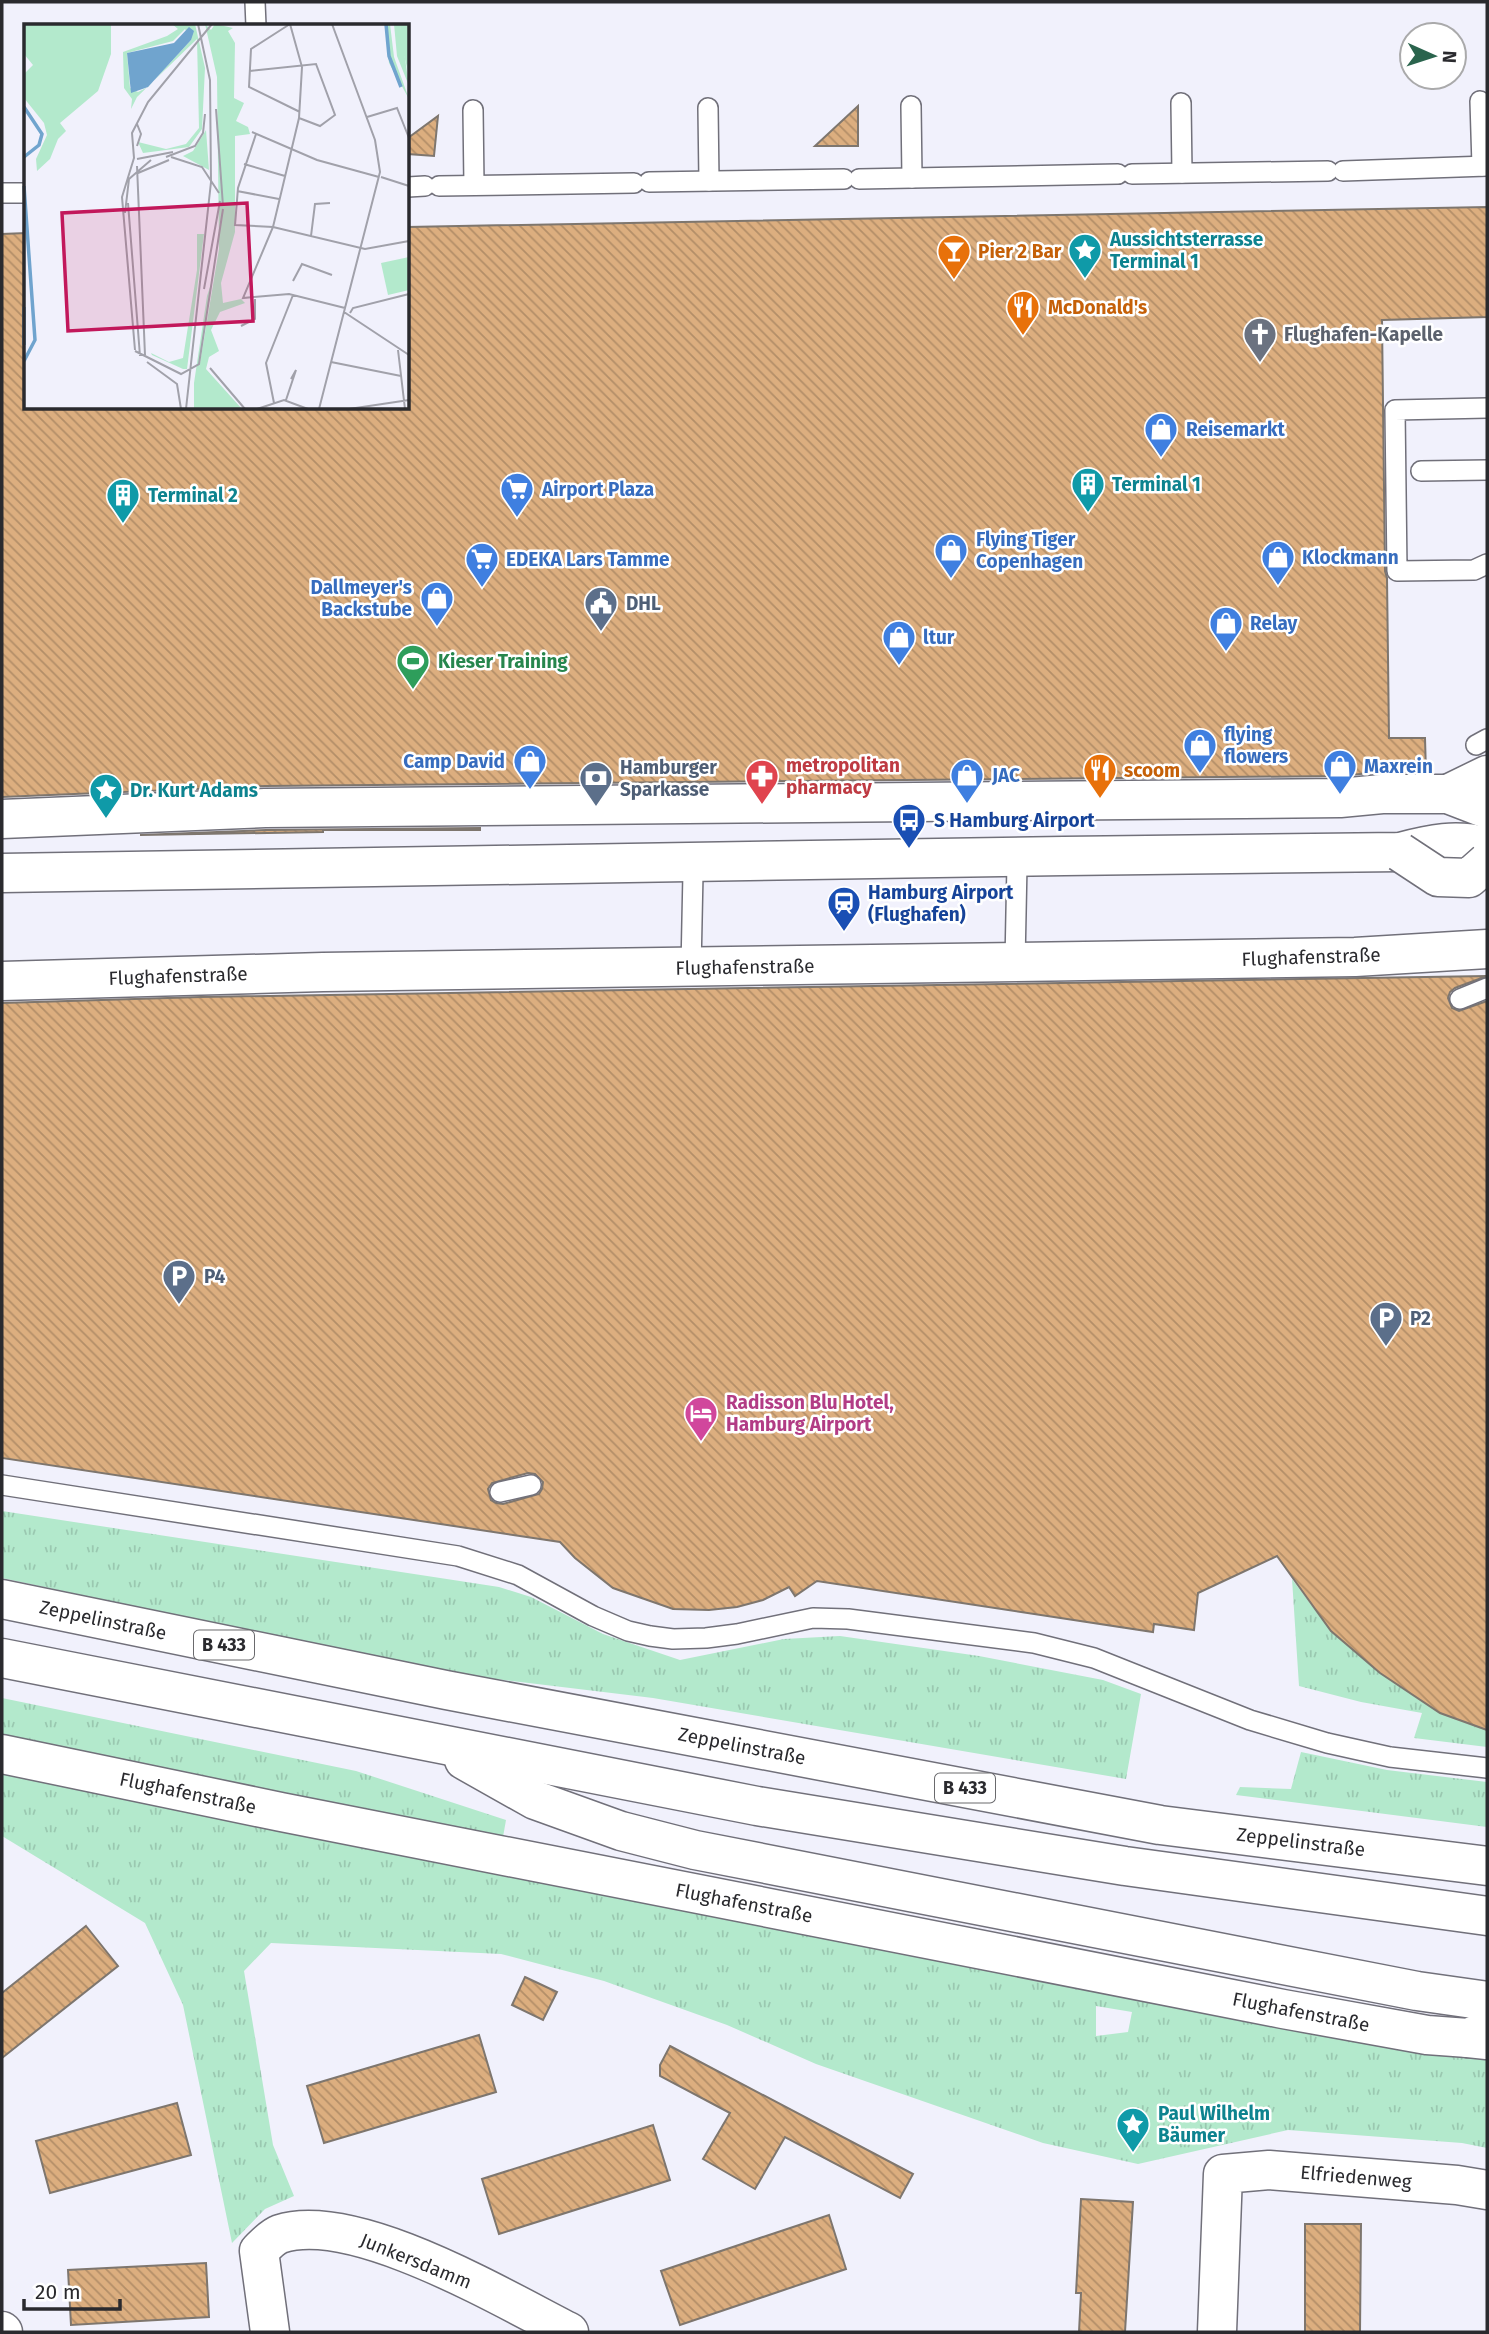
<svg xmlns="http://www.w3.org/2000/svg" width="1489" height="2334" viewBox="0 0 1489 2334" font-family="'Fira Sans',sans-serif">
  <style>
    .grass { fill: url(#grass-tufts); fill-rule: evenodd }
    .building { fill: url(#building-back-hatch); stroke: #7e766e; stroke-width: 2; fill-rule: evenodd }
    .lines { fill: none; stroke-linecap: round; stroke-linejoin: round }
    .lane-casing { stroke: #71707a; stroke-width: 22 }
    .street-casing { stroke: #71707a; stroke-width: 41 }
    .highway-casing { stroke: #71707a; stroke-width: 41 }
    .lane { stroke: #fff; stroke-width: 19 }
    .street { stroke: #fff; stroke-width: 38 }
    .highway { stroke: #fff; stroke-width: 38 }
    .street-bridge-casing { stroke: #71707a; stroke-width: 41; stroke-linecap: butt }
    .street-bridge { stroke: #fff; stroke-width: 38 }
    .labels { text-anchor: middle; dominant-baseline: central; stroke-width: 5; stroke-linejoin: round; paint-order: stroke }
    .shield { fill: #fff; stroke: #6a6a6d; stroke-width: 2 }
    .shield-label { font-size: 18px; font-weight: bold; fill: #2a2a2e }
    .culture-label { font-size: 19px; font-weight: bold; fill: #0d838f; stroke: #fff; text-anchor: start }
    .food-label { font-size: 19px; font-weight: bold; fill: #c56008; stroke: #fff; text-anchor: start }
    .worship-label { font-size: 19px; font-weight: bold; fill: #5b616d; stroke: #fff; text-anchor: start }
    .shop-label { font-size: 19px; font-weight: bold; fill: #366cbe; stroke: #fff; text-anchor: start }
    .service-label { font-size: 19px; font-weight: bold; fill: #4e5e75; stroke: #fff; text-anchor: start }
    .leisure-label { font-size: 19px; font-weight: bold; fill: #27864d; stroke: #fff; text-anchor: start }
    .health-label { font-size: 19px; font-weight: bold; fill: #be3a42; stroke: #fff; text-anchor: start }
    .transit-label { font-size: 19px; font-weight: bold; fill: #164399; stroke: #fff; text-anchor: start }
    .street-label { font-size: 19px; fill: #2a2a2e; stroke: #fff }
    .hotel-label { font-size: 19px; font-weight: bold; fill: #b23c85; stroke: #fff; text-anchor: start }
    .inset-river { fill: none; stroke: #70a4ce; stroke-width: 3.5 }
    .inset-road { fill: none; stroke: #a1a1aa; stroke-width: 2 }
    .view { fill: #c2185b; fill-opacity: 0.15; stroke: #c2185b; stroke-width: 3.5 }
    .inset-edge { fill: none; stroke: #2a2a2e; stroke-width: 3.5 }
  </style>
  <defs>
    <pattern id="grass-tufts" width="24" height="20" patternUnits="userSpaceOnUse" patternTransform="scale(1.75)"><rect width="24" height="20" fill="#b3e9cc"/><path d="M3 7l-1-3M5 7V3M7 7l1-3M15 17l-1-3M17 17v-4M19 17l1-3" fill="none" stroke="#9ac8b0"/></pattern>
    <pattern id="building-back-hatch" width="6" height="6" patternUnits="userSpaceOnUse" patternTransform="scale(1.75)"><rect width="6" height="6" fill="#dcae7f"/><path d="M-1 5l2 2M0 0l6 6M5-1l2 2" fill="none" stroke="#b38e68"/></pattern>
  </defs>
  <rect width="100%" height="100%" fill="#f1f1fc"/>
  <g class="grass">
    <path d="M2,1511L499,1587L531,1597L603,1634L680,1660L784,1639L840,1636L979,1656L1103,1680L1141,1694L1126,1779L653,1698L445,1673L2,1578Z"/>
    <path d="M1292,1579L1331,1631L1440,1713L1487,1730V1747L1414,1738L1422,1713L1361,1702L1299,1686Z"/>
    <path d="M2,1698L356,1771L506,1820L503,1837L2,1735Z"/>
    <path d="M1301,1752L1387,1770L1487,1782V1827L1236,1795L1240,1787L1291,1789Z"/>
    <path d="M2,1771L1487,2054V2148L1462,2143L1288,2130L1138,2164L1043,2143L816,2064L727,2025L604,1981L501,1954L271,1943L244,1971L273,2145L294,2196L265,2209L232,2243L183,2005L145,1923L2,1836ZM1096,2006L1132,2012L1128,2032L1096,2036Z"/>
  </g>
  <g class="building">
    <path d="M858,106V146H815Z"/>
    <path d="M438,116L434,156L408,154V138Z"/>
    <path d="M1487,207V317L1382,320L1385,571L1387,578L1389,738H1425L1426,772H1382L1339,776L265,786L2,797V234L26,233V408H408V227Z"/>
    <path d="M480,828V830H323V832L140,835L266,830Z"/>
    <path d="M1487,976L1455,988L1450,992L1448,998L1452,1008L1459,1011L1487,1001V1730L1440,1713L1380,1673L1331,1631L1277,1556L1198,1593L1194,1630L1154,1624L1153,1632L817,1581L795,1596L789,1587L763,1600L737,1607L709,1610L673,1609L613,1588L575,1558L560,1542L2,1458V1003L201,997ZM528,1473L535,1474L543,1482L542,1489L539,1494L503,1504L496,1503L491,1500L488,1489L492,1483Z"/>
    <path d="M86,1926L118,1966L2,2058V1993Z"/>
    <path d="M525,1977L557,1992L543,2020L512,2005Z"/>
    <path d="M479,2035L496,2092L324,2143L307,2086Z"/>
    <path d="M670,2046L913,2174L900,2198L785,2137L755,2189L703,2159L730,2113L660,2076V2065Z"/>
    <path d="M177,2103L191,2155L50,2193L36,2141Z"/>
    <path d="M653,2125L670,2180L499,2234L482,2179Z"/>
    <path d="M1081,2199L1133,2202L1125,2332H1079L1081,2293H1076Z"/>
    <path d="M829,2215L846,2269L680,2325L661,2271Z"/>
    <path d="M1305,2224H1361L1360,2332H1305Z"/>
    <path d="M206,2263L209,2317L71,2325L68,2270Z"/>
  </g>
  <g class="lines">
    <defs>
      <g id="lane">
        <path d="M255,2L256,26"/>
        <path d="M1480,101L1482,166"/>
        <path d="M1181,103L1182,173"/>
        <path d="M911,106L912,178"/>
        <path d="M708,108L709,181"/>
        <path d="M473,110L474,185"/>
        <path d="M1343,171L1487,166"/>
        <path d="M1132,174L1328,171"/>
        <path d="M859,179L1118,174"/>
        <path d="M649,182L844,179"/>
        <path d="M439,186L634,183"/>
        <path d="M408,187L425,186"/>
        <path d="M2,193H26"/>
        <path d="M1487,408L1395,410L1397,571L1474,570L1487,564"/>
        <path d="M1421,471L1487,470"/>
        <path d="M1476,745L1487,739"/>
        <path d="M1015,962L1017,864"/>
        <path d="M691,968L693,873"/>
        <path d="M1460,999L1487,988"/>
        <path d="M2,1485L458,1556L518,1575L593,1616L628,1631L650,1636L673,1639L706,1638L737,1634L813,1618L848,1619L1034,1643L1094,1658L1250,1720L1327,1743L1390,1757L1487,1768"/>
        <path d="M500,1492L531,1485"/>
      </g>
      <g id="street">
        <path d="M1448,794L1487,775"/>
        <path d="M2,819L265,808L1340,798L1382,794H1448L1487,809"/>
        <path d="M2,873L1064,856L1400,852C1430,844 1457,838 1487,847"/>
        <path d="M2,981L323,972L1355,957L1487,949"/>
        <path d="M2,1754L281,1812L1283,2009L1427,2035L1468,2038L1487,2030"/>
        <path d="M2,2331L3,2332"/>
        <path d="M270,2332L259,2251C265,2245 272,2237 280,2234C354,2210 502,2298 569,2332"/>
        <path d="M1217,2332L1223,2174L1269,2170L1457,2185L1487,2190"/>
      </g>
      <g id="highway">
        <path d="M2,1599L446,1690L1160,1825L1487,1866"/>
        <path d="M2,1658L757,1806L1125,1866L1487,1916"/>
        <path d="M464,1760L535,1800L621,1831L695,1850L1417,1991L1487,2001"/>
        <path d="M1468,2038L1487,2040"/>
      </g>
    </defs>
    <use href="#lane" class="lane-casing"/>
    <use href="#street" class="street-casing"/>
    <use href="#highway" class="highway-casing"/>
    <use href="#lane" class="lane"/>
    <use href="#street" class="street"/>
    <use href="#highway" class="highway"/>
    <defs>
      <path id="street-bridge" d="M1400,852L1438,877L1469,878L1487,862"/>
    </defs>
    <use href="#street-bridge" class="street-bridge-casing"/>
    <use href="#street-bridge" class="street-bridge"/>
  </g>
  <defs>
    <symbol id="sight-pin" viewBox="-11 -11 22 30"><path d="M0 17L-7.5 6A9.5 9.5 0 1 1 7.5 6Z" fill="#0f9aa8" stroke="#fff"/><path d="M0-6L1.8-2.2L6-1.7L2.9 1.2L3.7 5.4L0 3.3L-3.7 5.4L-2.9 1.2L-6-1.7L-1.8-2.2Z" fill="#fff"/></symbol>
    <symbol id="bar-pin" viewBox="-11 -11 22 30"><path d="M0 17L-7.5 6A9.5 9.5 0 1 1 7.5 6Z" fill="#e8710a" stroke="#fff"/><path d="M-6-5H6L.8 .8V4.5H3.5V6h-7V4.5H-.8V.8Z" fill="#fff"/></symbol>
    <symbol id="restaurant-pin" viewBox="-11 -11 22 30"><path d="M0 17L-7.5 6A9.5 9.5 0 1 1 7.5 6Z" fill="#e8710a" stroke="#fff"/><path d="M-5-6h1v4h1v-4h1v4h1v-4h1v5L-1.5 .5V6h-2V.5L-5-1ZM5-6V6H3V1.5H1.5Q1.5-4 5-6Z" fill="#fff"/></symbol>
    <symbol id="church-pin" viewBox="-11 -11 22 30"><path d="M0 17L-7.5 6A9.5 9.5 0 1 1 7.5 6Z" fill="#6b7280" stroke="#fff"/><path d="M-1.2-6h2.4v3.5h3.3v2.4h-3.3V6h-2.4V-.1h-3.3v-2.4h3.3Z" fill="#fff"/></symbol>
    <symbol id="shop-pin" viewBox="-11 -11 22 30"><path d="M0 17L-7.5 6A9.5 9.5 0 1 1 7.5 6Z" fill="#3f7fe0" stroke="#fff"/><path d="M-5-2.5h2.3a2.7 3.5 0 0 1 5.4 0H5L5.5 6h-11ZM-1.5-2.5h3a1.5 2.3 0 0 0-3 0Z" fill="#fff"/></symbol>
    <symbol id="building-pin" viewBox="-11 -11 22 30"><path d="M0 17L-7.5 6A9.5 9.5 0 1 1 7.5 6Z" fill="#0f9aa8" stroke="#fff"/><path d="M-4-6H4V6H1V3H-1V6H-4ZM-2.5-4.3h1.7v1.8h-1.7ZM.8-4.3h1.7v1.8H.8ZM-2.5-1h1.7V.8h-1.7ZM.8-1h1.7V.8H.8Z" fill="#fff"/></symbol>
    <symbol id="supermarket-pin" viewBox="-11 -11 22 30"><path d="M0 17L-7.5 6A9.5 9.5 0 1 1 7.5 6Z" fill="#3f7fe0" stroke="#fff"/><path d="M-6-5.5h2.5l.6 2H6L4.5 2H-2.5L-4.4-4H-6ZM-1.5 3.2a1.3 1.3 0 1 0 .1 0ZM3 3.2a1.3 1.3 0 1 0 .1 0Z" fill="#fff"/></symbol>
    <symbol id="civic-pin" viewBox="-11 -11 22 30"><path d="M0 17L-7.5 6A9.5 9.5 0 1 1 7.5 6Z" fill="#5c6f8a" stroke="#fff"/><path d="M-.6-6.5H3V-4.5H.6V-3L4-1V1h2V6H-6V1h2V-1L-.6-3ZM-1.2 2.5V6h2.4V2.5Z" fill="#fff"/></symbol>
    <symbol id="stadium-pin" viewBox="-11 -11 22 30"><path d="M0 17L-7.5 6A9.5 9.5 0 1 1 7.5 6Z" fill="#2e9e5b" stroke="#fff"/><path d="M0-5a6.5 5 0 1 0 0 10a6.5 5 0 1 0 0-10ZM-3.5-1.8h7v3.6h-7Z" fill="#fff"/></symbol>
    <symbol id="pharmacy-pin" viewBox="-11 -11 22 30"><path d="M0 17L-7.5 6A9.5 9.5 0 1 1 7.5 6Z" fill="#e0444e" stroke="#fff"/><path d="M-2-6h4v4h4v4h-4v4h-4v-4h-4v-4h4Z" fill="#fff"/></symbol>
    <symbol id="bank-pin" viewBox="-11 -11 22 30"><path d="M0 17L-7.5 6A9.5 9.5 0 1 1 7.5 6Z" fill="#5c6f8a" stroke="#fff"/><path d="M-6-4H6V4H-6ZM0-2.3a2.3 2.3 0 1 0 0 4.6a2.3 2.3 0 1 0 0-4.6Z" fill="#fff"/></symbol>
    <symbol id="bus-pin" viewBox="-11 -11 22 30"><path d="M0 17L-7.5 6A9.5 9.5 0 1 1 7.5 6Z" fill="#1a4fb4" stroke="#fff"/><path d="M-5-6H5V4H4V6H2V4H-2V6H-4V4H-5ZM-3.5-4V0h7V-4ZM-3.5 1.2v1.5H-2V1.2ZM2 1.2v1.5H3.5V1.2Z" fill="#fff"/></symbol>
    <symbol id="station-pin" viewBox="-11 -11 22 30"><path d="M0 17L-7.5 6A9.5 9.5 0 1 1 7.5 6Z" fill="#1a4fb4" stroke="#fff"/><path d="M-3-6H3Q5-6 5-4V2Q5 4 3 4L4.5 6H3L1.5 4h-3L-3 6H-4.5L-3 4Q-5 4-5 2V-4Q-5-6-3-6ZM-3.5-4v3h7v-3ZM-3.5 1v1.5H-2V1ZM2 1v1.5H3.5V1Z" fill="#fff"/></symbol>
    <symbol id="parking-pin" viewBox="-11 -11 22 30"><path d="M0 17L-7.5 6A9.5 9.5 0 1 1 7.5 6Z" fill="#5c6f8a" stroke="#fff"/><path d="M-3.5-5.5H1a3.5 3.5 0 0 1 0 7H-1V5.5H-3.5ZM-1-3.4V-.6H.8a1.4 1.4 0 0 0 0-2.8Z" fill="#fff"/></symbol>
    <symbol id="hotel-pin" viewBox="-11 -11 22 30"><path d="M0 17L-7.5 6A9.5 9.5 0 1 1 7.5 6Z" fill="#d1479c" stroke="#fff"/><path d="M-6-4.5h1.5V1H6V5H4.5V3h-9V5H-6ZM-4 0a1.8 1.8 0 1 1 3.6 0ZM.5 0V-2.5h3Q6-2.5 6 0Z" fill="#fff"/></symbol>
  </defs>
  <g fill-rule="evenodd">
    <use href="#sight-pin" x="1066" y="231" width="38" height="52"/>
    <use href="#bar-pin" x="935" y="232" width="38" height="52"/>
    <use href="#restaurant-pin" x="1004" y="288" width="38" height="52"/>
    <use href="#church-pin" x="1241" y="315" width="38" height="52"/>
    <use href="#shop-pin" x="1142" y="410" width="38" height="52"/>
    <use href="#building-pin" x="1069" y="465" width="38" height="52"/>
    <use href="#supermarket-pin" x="498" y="470" width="38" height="52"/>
    <use href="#building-pin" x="104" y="476" width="38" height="52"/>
    <use href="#shop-pin" x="932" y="531" width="38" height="52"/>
    <use href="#shop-pin" x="1259" y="538" width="38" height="52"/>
    <use href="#supermarket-pin" x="463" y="540" width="38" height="52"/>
    <use href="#shop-pin" x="418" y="579" width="38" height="52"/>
    <use href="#civic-pin" x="582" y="584" width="38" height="52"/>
    <use href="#shop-pin" x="1207" y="604" width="38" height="52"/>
    <use href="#shop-pin" x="880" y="618" width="38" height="52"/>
    <use href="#stadium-pin" x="394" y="642" width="38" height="52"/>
    <use href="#shop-pin" x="1181" y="726" width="38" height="52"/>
    <use href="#shop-pin" x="511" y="742" width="38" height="52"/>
    <use href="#shop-pin" x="1321" y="747" width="38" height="52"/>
    <use href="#restaurant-pin" x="1081" y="751" width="38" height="52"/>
    <use href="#shop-pin" x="948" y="756" width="38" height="52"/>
    <use href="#pharmacy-pin" x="743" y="757" width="38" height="52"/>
    <use href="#bank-pin" x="577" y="759" width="38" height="52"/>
    <use href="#sight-pin" x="87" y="771" width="38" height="52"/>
    <use href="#bus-pin" x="890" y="801" width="38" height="52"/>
    <use href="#station-pin" x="825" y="884" width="38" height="52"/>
    <use href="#parking-pin" x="160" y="1257" width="38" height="52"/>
    <use href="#parking-pin" x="1367" y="1299" width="38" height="52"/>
    <use href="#hotel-pin" x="682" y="1394" width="38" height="52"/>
    <use href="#sight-pin" x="1114" y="2105" width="38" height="52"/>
  </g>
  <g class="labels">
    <g class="shield">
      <rect x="194" y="1630.5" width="60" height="29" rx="5"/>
      <rect x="935" y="1773.5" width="60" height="29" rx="5"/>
    </g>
    <g class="shield-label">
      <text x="224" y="1645">B 433</text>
      <text x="965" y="1788">B 433</text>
    </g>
    <g class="culture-label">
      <text x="1110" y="239">Aussichtsterrasse<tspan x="1110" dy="22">Terminal 1</tspan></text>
      <text x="1112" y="484">Terminal 1</text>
      <text x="148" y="495">Terminal 2</text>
      <text x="130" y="790">Dr. Kurt Adams</text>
      <text x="1158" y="2113">Paul Wilhelm<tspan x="1158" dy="22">Bäumer</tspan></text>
    </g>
    <g class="food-label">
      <text x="978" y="251">Pier 2 Bar</text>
      <text x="1048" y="307">McDonald's</text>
      <text x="1124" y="770">scoom</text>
    </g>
    <g class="worship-label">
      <text x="1284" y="334">Flughafen-Kapelle</text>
    </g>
    <g class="shop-label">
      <text x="1186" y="429">Reisemarkt</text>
      <text x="542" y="489">Airport Plaza</text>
      <text x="976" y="539">Flying Tiger<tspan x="976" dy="22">Copenhagen</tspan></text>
      <text x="1302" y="557">Klockmann</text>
      <text x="506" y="559">EDEKA Lars Tamme</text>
      <text x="412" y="587" text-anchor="end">Dallmeyer's<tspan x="412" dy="22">Backstube</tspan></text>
      <text x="1250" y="623">Relay</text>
      <text x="923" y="637">ltur</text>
      <text x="1224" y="734">flying<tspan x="1224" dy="22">flowers</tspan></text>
      <text x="505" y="761" text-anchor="end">Camp David</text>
      <text x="1364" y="766">Maxrein</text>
      <text x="992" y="775">JAC</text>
    </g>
    <g class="service-label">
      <text x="626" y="603">DHL</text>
      <text x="620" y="767">Hamburger<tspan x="620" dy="22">Sparkasse</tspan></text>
      <text x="204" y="1276">P4</text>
      <text x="1410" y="1318">P2</text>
    </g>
    <g class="leisure-label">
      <text x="438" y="661">Kieser Training</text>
    </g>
    <g class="health-label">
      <text x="786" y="765">metropolitan<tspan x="786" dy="22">pharmacy</tspan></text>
    </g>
    <g class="transit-label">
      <text x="934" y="820">S Hamburg Airport</text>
      <text x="868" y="892">Hamburg Airport<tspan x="868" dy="22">(Flughafen)</tspan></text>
    </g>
    <g class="street-label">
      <text transform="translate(1311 957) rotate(-2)">Flughafenstraße</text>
      <text transform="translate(745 967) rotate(-1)">Flughafenstraße</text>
      <text transform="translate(178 976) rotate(-2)">Flughafenstraße</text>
      <text transform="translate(103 1620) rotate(12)">Zeppelinstraße</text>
      <text transform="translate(742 1746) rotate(11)">Zeppelinstraße</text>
      <text transform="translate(188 1793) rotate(12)">Flughafenstraße</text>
      <text transform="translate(1301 1842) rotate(7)">Zeppelinstraße</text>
      <text transform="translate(744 1903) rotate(11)">Flughafenstraße</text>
      <text transform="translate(1301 2012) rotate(11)">Flughafenstraße</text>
      <text transform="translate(1356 2177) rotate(5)">Elfriedenweg</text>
      <text transform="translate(416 2261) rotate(22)">Junkersdamm</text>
    </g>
    <g class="hotel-label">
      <text x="726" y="1402">Radisson Blu Hotel,<tspan x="726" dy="22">Hamburg Airport</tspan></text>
    </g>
  </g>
  <g transform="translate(24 24)">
    <rect width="385" height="385" fill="#f1f1fc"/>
    <path d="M0,0H87V30L74,67L36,99L42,107L34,115L26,135L13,147L12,135L23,111L20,99L0,74V50L9,41L0,30ZM148,0H171L181,44L178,105L165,123L119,129L114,118L142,125L162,120L175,104L173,15L113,73L107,85L108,75L100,64L99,28L143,12L154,5ZM161,5L167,16L124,63L114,68L106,64L103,29L149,17ZM181,0L187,6L191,0L209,4L204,7L211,19L210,74L220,79L212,97L224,103L226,110L211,112V208L197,259L199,279L217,275L221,279L196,288L187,306L195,327L185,333L182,345L218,385H170V359L183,272L187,260L175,345L195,225L193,53ZM361,0H366L370,33L385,75L365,39ZM370,0H376L385,62L373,32ZM182,106L185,146L159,132L169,127ZM173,210H180L163,345H159L128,331L127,329L145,338L159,334L173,246Z" fill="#b3e9cc" fill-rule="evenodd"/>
    <path d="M376,0H385V51L377,20ZM385,233V266L364,271L357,239Z" fill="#b3e9cc"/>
    <path d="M165,3L170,7L167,16L124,63L107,69L103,29L150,19Z" fill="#70a4ce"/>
    <path class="inset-river" d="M362,0L365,32L377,63M0,83L18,110L15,121L0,133M0,162L11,316L0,337M0,283V321"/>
    <path class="inset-road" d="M266,0L278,43L275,94L249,203L219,274L265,270L321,284M266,0L227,25L225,63L276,88M226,47L292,40L311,91L296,102L275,94M192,85L199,182M343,93L373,84L385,114M228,108L293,136L355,153M232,110L214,164L211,201L249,203L341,225L385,217M113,122L117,110L113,100M142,133L171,122L179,109L181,90M147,133L178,143L195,169M113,135L149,128M220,140L261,152M113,142L121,331M114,149L145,136M357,153L385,162M213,167L255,175M104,179L116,332M101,189L105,155L127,136M287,212L291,180L306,179M269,257L278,240L308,251M180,265L196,177M320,288L385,331M326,289L329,284L385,270M217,302L231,295V275M111,326L98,173L110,134L108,109L124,78L188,0M374,326L381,385M111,327L157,350L175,340L199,185M123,338L153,360L157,385M307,338L377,352M186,344L221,385M262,376L272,346L267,355M250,379L242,339L269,271M162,385L187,158L186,56L174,0M233,385L260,376L284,385M295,385L356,148L351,116L308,0M325,385L385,376"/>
    <path class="view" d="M223,179L229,297L44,307L38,189Z"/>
    <rect width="385" height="385" class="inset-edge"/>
  </g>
  <rect width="1489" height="2334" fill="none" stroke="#2a2a2e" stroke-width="7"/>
  <g transform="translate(1433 56) rotate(93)"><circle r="33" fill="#ffffff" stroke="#aaaaab" stroke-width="2"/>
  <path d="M0-5L12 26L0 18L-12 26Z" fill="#2a644d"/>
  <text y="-10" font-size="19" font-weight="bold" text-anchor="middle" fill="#2a2a2e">N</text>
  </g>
  <path d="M24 2299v10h96v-10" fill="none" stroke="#2a2a2e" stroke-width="3.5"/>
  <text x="35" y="2299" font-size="21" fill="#2a2a2e" stroke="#ffffff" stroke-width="5" paint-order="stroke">20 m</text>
</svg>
